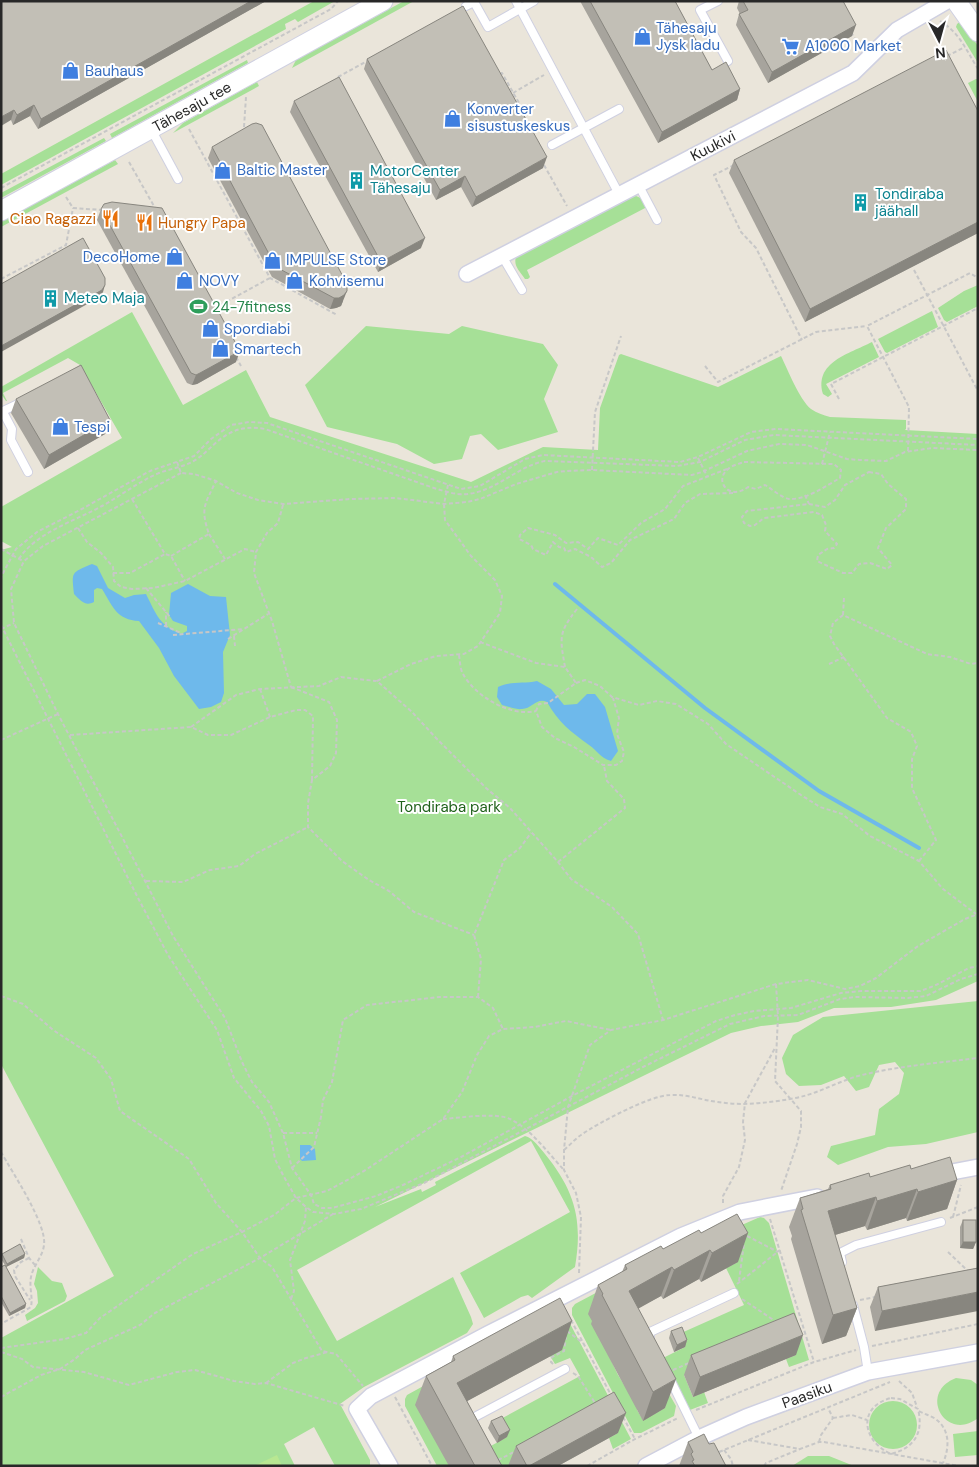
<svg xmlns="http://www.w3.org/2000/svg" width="979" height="1467" viewBox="0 0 979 1467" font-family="'DM Sans',sans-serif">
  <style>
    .green { fill: #a6e097 }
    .pitch { fill: #b8e792 }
    .water { fill: #6eb9eb }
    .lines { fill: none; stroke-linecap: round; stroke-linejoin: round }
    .stream { stroke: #6eb9eb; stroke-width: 4 }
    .service-casing { stroke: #cfd0e1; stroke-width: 10 }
    .minor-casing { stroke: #cfd0e1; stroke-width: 18 }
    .tertiary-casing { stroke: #cfd0e1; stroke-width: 21 }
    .path { stroke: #c7c7c7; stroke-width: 2; stroke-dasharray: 4 2.5; stroke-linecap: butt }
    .service { stroke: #fff; stroke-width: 8 }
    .minor { stroke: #fff; stroke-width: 15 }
    .tertiary { stroke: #fff; stroke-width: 19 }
    .wall { fill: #a7a49d }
    .shaded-wall { fill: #88867f }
    .building { fill: #c2bfb6; stroke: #88867f }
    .labels { text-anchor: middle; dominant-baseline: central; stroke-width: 4; stroke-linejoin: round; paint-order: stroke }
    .shop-label { font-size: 15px; fill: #366cbe; stroke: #fff; text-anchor: start }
    .street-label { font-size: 15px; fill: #282828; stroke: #fff }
    .culture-label { font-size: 15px; fill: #0d838f; stroke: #fff; text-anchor: start }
    .food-label { font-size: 15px; fill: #c56008; stroke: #fff; text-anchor: end }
    .leisure-label { font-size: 15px; fill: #27864d; stroke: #fff; text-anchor: start }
    .park-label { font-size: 15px; fill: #20621b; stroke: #fff }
  </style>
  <rect width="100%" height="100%" fill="#eae5da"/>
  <g class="green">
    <path d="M314,1H335L298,22L295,19L285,24L286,29L1,185V174Z"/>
    <path d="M404,1H414L292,68L296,60Z"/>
    <path d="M961,21L978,46V63L956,27L957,24Z"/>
    <path d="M247,60L248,63L112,138L110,134Z"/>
    <path d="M976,79H978V102L968,83Z"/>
    <path d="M257,82L259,86L173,133L183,123Z"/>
    <path d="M104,138L106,141L1,198V193Z"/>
    <path d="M115,160L118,164L1,227V222Z"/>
    <path d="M636,196L643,199L647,207L527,270L530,277L528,279H525C519,270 512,265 517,254L628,197Z"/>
    <path d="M978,285V306L947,322L944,320L938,308L964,291Z"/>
    <path d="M932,311L938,327L887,353L885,352L878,339Z"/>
    <path d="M132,312L183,405L246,370L270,417L471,482L543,447L598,450L600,408L619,355L621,354L718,387L781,356C788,370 799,399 811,409C817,413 823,415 830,417L906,420V429L905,430L978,434V981L936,1000L891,1007L834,1008L798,1022L761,1026L731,1033L375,1207L421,1189L422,1192L436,1185L435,1182L525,1136C533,1138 540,1148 545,1154C575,1191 583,1220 575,1267L532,1298L528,1295L521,1297L484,1318L460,1273L570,1212L531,1141L297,1270L337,1341L453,1277L471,1317L473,1324L467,1333L364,1387L340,1404L370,1460V1466H335L314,1427L284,1444L295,1466H1V1338L114,1276L1,1064V550L12,547L1,541V507L122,438L80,365L68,358L3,393L7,401H6L1,394V387Z"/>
    <path d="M366,326L449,334L462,326L543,344L558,365L544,399L558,432L498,450L481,434L470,436L462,459L434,464L397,444L327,427L305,385Z"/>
    <path d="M872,342L879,357L826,384L832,394L828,397L823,394C814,362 849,354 872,342Z"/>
    <path d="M978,1001V1132L926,1144L888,1147L838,1165L827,1157L831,1146L875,1135L879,1109L899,1094L904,1073L895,1062L879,1065L869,1087L856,1091L844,1076L821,1085L799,1086L786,1074L782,1058L793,1035L823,1017Z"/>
    <path d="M760,1217L764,1218L769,1223L809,1360L789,1367L786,1359L796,1355L684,1375L693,1397L704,1392L708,1403L690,1410L663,1358L685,1347L679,1334L744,1305L726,1268L738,1262L593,1323L618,1375L639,1409L637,1410L643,1420L665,1408L668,1392L676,1406L674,1416L641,1433H634L572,1315V1308L575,1304L639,1270Z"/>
    <path d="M38,1267L52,1281L62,1283L67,1296L65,1301L27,1321L25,1315L35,1308L38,1303L37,1291L34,1284Z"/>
    <path d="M556,1313L567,1318L631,1439L613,1449L609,1438L618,1433L606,1412L508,1466H499L489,1447L507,1437L499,1420L580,1376L570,1358L555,1364L550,1356L561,1349L443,1384L449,1466H437L405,1406V1399L407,1395Z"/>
    <path d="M956,1378L971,1380L978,1385V1418C946,1443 917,1393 956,1378Z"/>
    <circle cx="893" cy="1425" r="24"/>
    <path d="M978,1431V1455L955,1457L953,1434Z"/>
    <path d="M808,1456H829L854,1466H792Z"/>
  </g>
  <path class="pitch" d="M277,1455L282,1466H254Z"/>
  <g class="water">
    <path d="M92,564L97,566L108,588L125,598L134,595L146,594C156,614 159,625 181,634L187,631V626L173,621L169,615L171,593L188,584L210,596L226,597L230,635L223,652L224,693L221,702L211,707L199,709L174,676L159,648L139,621C117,620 113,607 102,589L97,588L94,590V602C85,607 80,600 74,594C72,572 70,573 92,564Z"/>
    <path d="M537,681L551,689L564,705L577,704L587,694H595L605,707L618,751L611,761C599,757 598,751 589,745C571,732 558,722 547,702C537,697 532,709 522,709C515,710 508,706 502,705L497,697L498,687C510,681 523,684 537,681Z"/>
    <path d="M300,1145H310L315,1149L316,1160L302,1161L300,1159Z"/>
  </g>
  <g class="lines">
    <path class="stream" d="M555,584L705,708L819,791L919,848"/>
    <defs>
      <g id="service">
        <path d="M516,1L619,194"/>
        <path d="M718,1L700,10L728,61"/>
        <path d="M466,6L474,2L488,27L534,1"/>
        <path d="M151,129L178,179"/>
        <path d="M552,145L619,109"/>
        <path d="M638,184L657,220"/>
        <path d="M502,256L522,290"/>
        <path d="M1,412L22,402"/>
        <path d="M3,412L12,429L11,440L28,472"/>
        <path d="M842,1262L840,1253L856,1245L941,1222"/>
        <path d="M853,1305L864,1347L868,1372"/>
        <path d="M650,1337L648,1333L734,1293"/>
        <path d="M670,1379L699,1438"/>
        <path d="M470,1422L469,1420L565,1369"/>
      </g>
      <g id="minor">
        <path d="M467,274L853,73L897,30L947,1"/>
        <path d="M936,1175L978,1167"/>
        <path d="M390,1466L357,1409L371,1396L488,1334L681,1236L740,1212L817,1197"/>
        <path d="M646,1466L699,1438L746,1417L868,1372L978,1352"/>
      </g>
      <g id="tertiary">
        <path d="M956,1L978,32"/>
        <path d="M1,211L383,1"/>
      </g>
    </defs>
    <use href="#service" class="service-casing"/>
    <use href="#minor" class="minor-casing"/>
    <use href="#tertiary" class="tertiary-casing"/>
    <g class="path">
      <path d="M940,21C960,33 966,50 978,69"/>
      <path d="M851,32L860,48"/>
      <path d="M947,56L965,47"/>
      <path d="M500,74L502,73L523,110L521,112"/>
      <path d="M338,77L369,60"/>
      <path d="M513,93L544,75"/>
      <path d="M244,127L246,97"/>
      <path d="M189,129L270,278L337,315"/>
      <path d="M129,162L155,208"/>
      <path d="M544,165L567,206"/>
      <path d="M734,165L714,175L741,232L756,248L802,340"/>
      <path d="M1,188L331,9L338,1"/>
      <path d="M66,197L73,208L102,210"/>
      <path d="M914,270L978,391"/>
      <path d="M1,279L66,245L73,208"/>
      <path d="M215,308L270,278"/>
      <path d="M236,357L241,366"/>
      <path d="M705,366L718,382L816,332L867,326"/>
      <path d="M839,399L831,384L978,308"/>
      <path d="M908,451L909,407L867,326L970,273L978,278"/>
      <path d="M698,458L707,476"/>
      <path d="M177,462L181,473L194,474L216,481L237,493L258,500L283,504L351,499L396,498L444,504L467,502L480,499L516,484L557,472L566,471L592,470L692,475L702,472L747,451L779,444L807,445L847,459L860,460L886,461L905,452L932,448L978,450"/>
      <path d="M744,462L834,464L841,470L840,478C826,486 806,500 789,499C782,498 772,489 765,485L756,489L748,487C730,501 715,482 726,471C730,466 738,464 744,462Z"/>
      <path d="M822,464L830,432"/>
      <path d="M727,469L683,486L665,509L641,523L618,545L598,538L588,549L578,542L566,543L555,535L528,528L520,535L519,539L531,545L533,549L546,555L553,542L559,547L564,548L566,552L575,549L591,557L602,567L611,563L630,540L674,519L685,503L700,494L734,493"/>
      <path d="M592,470L595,412L621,336"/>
      <path d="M869,472L881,474L888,484L906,499V509L886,528L878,548L892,565L887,569L870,563L859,564L852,573H843L817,561L818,555L827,549L834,548L837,544L825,531L826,525L822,515L814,512L764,518L755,525L750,526L744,523L742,517L747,511L809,504L825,507L835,500L845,485Z"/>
      <path d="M181,473L43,546L24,561L11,589L14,623L58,714L145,881L173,936L225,1018L242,1062L252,1082L269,1102L283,1133L292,1168L311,1195L314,1204L322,1208H332L376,1196L403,1185L461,1157L572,1096L716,1021L735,1015L754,1011L791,1008L841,993L861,991H920L934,986L969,968L978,966"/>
      <path d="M448,485L444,504L445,520L471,556L495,580L502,596L500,613L478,646L464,654L436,656L411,664L377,681L412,712L436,738L486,788L510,808L558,862L571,879L612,907L638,934L663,1020"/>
      <path d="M805,495L809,504"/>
      <path d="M132,499L165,554L171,556L185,581"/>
      <path d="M283,505L278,523L267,533L256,552L254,573L272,621L291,687"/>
      <path d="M78,528L87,542L101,553L113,567L114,581L121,587L132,589L153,588L185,581L245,549L256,552"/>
      <path d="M209,534L225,559"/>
      <path d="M1,549L23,561"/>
      <path d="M171,556L209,534C200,508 205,504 216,481"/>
      <path d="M19,559C35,533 77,520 102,506C122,495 138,482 159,473C170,469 182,467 192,462C207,454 216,439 232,432C243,427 253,427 265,429L431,487C440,490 449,493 458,494C491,497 514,467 545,461L677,466L700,462L745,440L774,435L978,445"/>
      <path d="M113,573H130L165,554"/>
      <path d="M1,580L2,575L16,549L37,532L80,510L150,471L194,456L211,439L231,425L249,422L267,423L461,489L480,486L525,459L543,455L680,462L698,457L751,432L776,429L978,439"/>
      <path d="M146,588L171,618"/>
      <path d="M843,615L844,597"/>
      <path d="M158,623L181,633"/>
      <path d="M1,625L138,898L168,955L217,1030L234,1078L261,1111L269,1126L275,1159L283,1175L296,1198L306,1207L313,1212L334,1214L361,1209L424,1183L643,1067L730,1024L764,1016L798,1015L840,999L855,997L908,998L926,996L961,979L978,974"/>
      <path d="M166,626V612"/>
      <path d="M1,629L14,623"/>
      <path d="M173,635L244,629"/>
      <path d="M234,636L235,646"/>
      <path d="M228,639L268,614"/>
      <path d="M480,642L536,663L565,667L576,683L548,703L539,704L536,711L542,727L555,738L574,747L603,765H616L622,761L624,752L617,734L619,718L613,698"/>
      <path d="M459,655C460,661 460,669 463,674C475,696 510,717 536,711"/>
      <path d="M829,664L844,657"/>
      <path d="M565,667C560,638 558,633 577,609"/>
      <path d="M576,683L585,680L600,686L612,697L639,705L657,701L676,704L708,724L726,744L801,795L820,807L842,814L870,836L919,861L943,889L976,914"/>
      <path d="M291,687L329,702L337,720L336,753L330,766L312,780L308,803V827L342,861L369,880L389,891L414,912L474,935"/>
      <path d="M260,689L270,717"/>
      <path d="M191,727L236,695L260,689L319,686L341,677L376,681"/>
      <path d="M70,735L191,727L208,735H231L270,717L296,710H305L313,716L312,780"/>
      <path d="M1,740L58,714"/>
      <path d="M919,861L936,840L912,788V759L917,746L911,732L887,718L834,644L830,636L833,623L843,615L927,654L950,657L971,664L978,663"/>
      <path d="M558,862L625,808L624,799L607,781L604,766"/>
      <path d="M146,881L183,882L210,870L239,866L255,854L308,827"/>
      <path d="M776,984L778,1016L775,1081L801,1111V1127L797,1144L781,1191"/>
      <path d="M1,996L23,1004L53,1030L96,1058L111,1079L120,1111L189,1159L216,1203L242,1232L260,1258L272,1267L322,1351L336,1354L363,1386"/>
      <path d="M478,997L481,959L474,935L504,860L520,848L531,833"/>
      <path d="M443,1119C460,1118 495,1112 510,1119C531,1129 548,1153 564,1170"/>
      <path d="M283,1133H317"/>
      <path d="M564,1150C570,1145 575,1139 581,1135C598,1123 651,1095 670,1095C688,1094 701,1100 718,1102C741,1106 767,1103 790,1099C816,1095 834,1083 858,1076C897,1066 938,1063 978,1058"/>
      <path d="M1,1152C12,1172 47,1224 44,1245C43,1256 33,1266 31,1277C29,1287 33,1297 31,1307L1,1324"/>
      <path d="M292,1168L314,1147L321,1117L323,1100L332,1082L343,1020L367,1005L440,997H478L493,1008L503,1029"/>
      <path d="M723,1203V1196L739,1167L745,1140L743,1122L745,1103L775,1048"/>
      <path d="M953,1217L961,1185"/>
      <path d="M950,1218L978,1207"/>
      <path d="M770,1219L814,1362"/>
      <path d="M747,1236L778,1252"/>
      <path d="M21,1239L29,1258L35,1265"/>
      <path d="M948,1252L968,1271"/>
      <path d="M29,1258L21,1262L14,1270L15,1276L30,1300"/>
      <path d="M579,1273L581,1217L576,1193L564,1170V1150L568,1107L590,1045L611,1030L663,1020L776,984L808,980L845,989L860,986L876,978L918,946L965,919L978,914"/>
      <path d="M739,1281L744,1243"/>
      <path d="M737,1284L780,1250"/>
      <path d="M291,1299L294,1291L290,1260L305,1221L306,1207"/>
      <path d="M742,1299L775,1321"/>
      <path d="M860,1300L875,1297"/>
      <path d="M571,1320L611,1395"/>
      <path d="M567,1331L583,1343"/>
      <path d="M872,1346L978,1324"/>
      <path d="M1,1348L65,1339L86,1333L100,1318L193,1254L242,1232L274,1215L296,1198L327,1191L364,1171L443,1119L462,1092L477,1055L489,1036L503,1029L534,1027L566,1021L611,1030"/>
      <path d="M1,1352L22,1359L33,1367L84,1372L129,1385L177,1372L195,1370L234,1381L255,1384L266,1383L345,1406"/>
      <path d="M553,1364L551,1362L552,1357L564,1351L566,1337"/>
      <path d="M673,1370L689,1363"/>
      <path d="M573,1373L578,1376L595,1403"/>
      <path d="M899,1381L912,1393L917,1407"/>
      <path d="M266,1383L293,1363L306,1358L328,1352"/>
      <path d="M1,1397L41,1375L60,1369L75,1359L85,1350L140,1325L155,1313L260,1258L333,1214"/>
      <path d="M395,1397L432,1466"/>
      <path d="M891,1398L900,1399L918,1409C924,1433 914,1448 891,1454C862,1441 857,1407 891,1398Z"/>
      <path d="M696,1410L814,1362L856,1350"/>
      <path d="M919,1411C924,1414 929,1415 934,1418C950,1428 950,1447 943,1463"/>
      <path d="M623,1417L635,1439"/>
      <path d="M833,1418L852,1415L867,1420"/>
      <path d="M748,1440L800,1449L819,1442H824L959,1466"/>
      <path d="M819,1442L821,1435L833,1418L828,1408"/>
      <path d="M724,1450L731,1459L733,1466"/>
      <path d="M719,1452L890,1382"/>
      <path d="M498,1460L514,1452"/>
      <path d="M587,1466L635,1439L678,1418"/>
      <path d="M764,1466L766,1463L800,1449"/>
    </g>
    <use href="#service" class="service"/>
    <use href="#minor" class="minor"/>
    <use href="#tertiary" class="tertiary"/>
  </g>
  <g class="wall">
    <path d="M1,1H266L38,129L30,116L13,125L11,120Z"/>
    <path d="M580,1H675L712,70L740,89L737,100L658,143Z"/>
    <path d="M739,1H843L852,36L768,83L736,25L739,14H740L737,8Z"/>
    <path d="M367,59L543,168L472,207L461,187L436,200L364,69Z"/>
    <path d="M294,101L421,248L378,272L290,112Z"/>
    <path d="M978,111V233L805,322L729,173L734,160Z"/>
    <path d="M212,147L343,301L341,306L336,308L330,309L272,277L208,158Z"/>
    <path d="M101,209L236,362L197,384L192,385L187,383L97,220Z"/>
    <path d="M16,399L110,420L105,434L44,469L11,413Z"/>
    <path d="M911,1169L957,1180L947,1209L907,1221L906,1218L867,1230L865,1226L835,1235L857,1308L846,1336L822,1344L791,1239L792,1236L789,1227L800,1198L828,1189L830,1185Z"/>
    <path d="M963,1220L976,1242L973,1249L960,1248V1227Z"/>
    <path d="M701,1233L738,1262L701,1282L699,1279L663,1299L661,1296L638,1308L665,1408L643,1421L591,1324L592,1321L588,1314L598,1285L622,1272L625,1265Z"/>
    <path d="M2,1254H25L24,1258L6,1267L26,1304L25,1308L9,1316L1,1302V1267L5,1265L1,1259Z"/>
    <path d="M978,1268L875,1331L870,1307L878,1287Z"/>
    <path d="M671,1331L687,1340L685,1347L674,1352L669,1338Z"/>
    <path d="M562,1350L467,1401L502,1466H449L415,1405L426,1376L451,1362L453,1356Z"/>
    <path d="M691,1355H796L693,1397L684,1375Z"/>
    <path d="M491,1421L507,1437L497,1443L488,1428Z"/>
    <path d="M618,1433L558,1466H508L516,1446Z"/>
    <path d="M688,1442L709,1444L726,1466H679Z"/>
  </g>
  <g class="shaded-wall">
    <path d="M251,1H266L38,129L41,119Z"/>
    <path d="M856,25L852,36L768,83L772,72Z"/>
    <path d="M740,89L737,100L658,143L662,132Z"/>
    <path d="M34,105L30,116L13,125L17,115Z"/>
    <path d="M14,110L11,120L1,126V117Z"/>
    <path d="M547,157L543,168L472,207L476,197Z"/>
    <path d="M465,176L461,187L436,200L440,190Z"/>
    <path d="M978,222V233L805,322L810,309Z"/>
    <path d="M425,238L421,248L378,272L381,262Z"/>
    <path d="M105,285L103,292L100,297L1,352V346Z"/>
    <path d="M347,291L341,306L336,308L330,309L334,298Z"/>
    <path d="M240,351L236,362L197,384L192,385L196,375Z"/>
    <path d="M110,420L105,434L44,469L49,455Z"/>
    <path d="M957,1180L947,1209L907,1221L918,1192Z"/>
    <path d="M917,1189L906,1218L867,1230L877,1201Z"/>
    <path d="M876,1197L865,1226L818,1240L828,1211Z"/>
    <path d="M748,1233L738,1262L701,1282L712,1253Z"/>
    <path d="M963,1242H976L973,1249L960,1248Z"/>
    <path d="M710,1250L699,1279L663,1299L674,1270Z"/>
    <path d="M25,1254L24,1258L6,1267L7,1264Z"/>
    <path d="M672,1267L661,1296L618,1320L629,1291Z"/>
    <path d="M978,1292V1311L875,1331L882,1311Z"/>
    <path d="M26,1304L25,1308L9,1316L10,1313Z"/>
    <path d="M857,1308L846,1336L822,1344L833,1315Z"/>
    <path d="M572,1321L562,1350L447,1412L457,1383Z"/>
    <path d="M803,1335L796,1355L693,1397L700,1377Z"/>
    <path d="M687,1340L685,1347L674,1352L677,1345Z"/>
    <path d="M676,1379L665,1408L643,1421L653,1392Z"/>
    <path d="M626,1413L618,1433L558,1466H529Z"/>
    <path d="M510,1430L507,1437L497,1443L499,1436Z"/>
  </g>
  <g class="building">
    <path d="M1,1H251L41,119L34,105L17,115L14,110L1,117Z"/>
    <path d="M590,1H675L712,70L726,62L740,89L662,132Z"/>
    <path d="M743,1H843L856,25L772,72L739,14L748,10Z"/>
    <path d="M463,6L547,157L476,197L465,176L440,190L367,59Z"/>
    <path d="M946,50L978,111V222L810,309L734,160Z"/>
    <path d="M339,77L425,238L381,262L294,101Z"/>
    <path d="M256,123L262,125L347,284V291L344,295L339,298H334L276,267L212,147L252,124Z"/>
    <path d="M112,202L162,208L240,351L200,373L196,375L191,373L101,209L104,204Z"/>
    <path d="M83,238L105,278V285L102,290L1,346V284Z"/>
    <path d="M81,365L110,420L49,455L16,399Z"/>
    <path d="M950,1157L957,1180L918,1192L917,1189L877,1201L876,1197L828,1211L857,1308L833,1315L801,1210L803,1209L800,1198L831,1189L830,1185L869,1173L870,1177L910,1165L911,1169Z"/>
    <path d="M737,1214L748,1233L712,1253L710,1250L674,1270L672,1267L629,1291L676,1379L653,1392L602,1295L603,1294L598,1285L627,1269L625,1265L661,1246L663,1249L699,1230L701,1233Z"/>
    <rect x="963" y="1220" width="13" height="22"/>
    <path d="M20,1244L25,1254L7,1264L2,1254Z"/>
    <path d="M5,1265L26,1304L10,1313L1,1296V1267Z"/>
    <path d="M978,1268V1292L882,1311L878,1287Z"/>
    <path d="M560,1298L572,1321L457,1383L502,1466H475L426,1376L455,1360L453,1356Z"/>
    <path d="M794,1313L803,1335L700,1377L691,1355Z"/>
    <path d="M682,1327L687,1340L677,1345L671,1331Z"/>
    <path d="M614,1392L626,1413L529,1466H527L516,1446Z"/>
    <path d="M502,1416L510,1430L499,1436L491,1421Z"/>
    <path d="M704,1434L709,1444L714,1443L726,1466H695L692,1461L694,1460L691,1454L693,1452L688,1442Z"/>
  </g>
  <defs>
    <symbol id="shop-bare" viewBox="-9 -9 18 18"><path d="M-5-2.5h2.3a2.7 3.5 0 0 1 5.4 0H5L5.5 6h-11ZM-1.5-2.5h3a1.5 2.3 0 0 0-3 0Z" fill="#3f7fe0" stroke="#fff" stroke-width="2.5" paint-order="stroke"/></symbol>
    <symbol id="supermarket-bare" viewBox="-9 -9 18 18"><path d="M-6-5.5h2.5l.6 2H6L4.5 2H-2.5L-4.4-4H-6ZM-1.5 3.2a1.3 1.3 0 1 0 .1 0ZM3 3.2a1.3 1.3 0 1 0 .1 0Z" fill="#3f7fe0" stroke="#fff" stroke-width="2.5" paint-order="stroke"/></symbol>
    <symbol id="building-bare" viewBox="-9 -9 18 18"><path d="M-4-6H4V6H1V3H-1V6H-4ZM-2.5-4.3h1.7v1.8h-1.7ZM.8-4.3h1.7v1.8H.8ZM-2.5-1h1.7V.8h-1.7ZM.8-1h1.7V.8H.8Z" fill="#0f9aa8" stroke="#fff" stroke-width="2.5" paint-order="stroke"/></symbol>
    <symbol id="restaurant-bare" viewBox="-9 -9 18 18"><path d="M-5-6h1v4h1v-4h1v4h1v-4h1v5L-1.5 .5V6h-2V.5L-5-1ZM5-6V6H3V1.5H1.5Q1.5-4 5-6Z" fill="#e8710a" stroke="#fff" stroke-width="2.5" paint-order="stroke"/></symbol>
    <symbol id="stadium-bare" viewBox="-9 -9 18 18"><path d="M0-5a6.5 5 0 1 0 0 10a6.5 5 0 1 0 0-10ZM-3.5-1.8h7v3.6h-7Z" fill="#2e9e5b" stroke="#fff" stroke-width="2.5" paint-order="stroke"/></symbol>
  </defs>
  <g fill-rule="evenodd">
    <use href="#shop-bare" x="630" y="24" width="25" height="25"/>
    <use href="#supermarket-bare" x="778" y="34" width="25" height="25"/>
    <use href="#shop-bare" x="58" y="58" width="25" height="25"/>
    <use href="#shop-bare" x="440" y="106" width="25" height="25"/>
    <use href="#shop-bare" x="210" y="158" width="25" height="25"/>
    <use href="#building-bare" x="344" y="168" width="25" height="25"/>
    <use href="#building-bare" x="848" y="190" width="25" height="25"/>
    <use href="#restaurant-bare" x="98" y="206" width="25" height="25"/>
    <use href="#restaurant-bare" x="132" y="210" width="25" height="25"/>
    <use href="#shop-bare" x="162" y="244" width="25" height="25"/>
    <use href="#shop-bare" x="260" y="248" width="25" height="25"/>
    <use href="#shop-bare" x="172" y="268" width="25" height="25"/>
    <use href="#shop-bare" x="282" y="268" width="25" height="25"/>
    <use href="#building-bare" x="38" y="286" width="25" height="25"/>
    <use href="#stadium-bare" x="186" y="294" width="25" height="25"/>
    <use href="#shop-bare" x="198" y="316" width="25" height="25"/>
    <use href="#shop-bare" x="208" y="336" width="25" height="25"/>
    <use href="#shop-bare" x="48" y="414" width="25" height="25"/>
  </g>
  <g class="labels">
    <g class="shop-label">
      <text x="656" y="28">Tähesaju<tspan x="656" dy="17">Jysk ladu</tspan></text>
      <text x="805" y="46">A1000 Market</text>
      <text x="85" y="71">Bauhaus</text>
      <text x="467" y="109">Konverter<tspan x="467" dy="17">sisustuskeskus</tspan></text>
      <text x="237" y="170">Baltic Master</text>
      <text x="160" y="257" text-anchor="end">DecoHome</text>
      <text x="286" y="260">IMPULSE Store</text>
      <text x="199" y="281">NOVY</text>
      <text x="309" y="281">Kohvisemu</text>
      <text x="224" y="329">Spordiabi</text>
      <text x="234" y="349">Smartech</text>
      <text x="74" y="427">Tespi</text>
    </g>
    <g class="street-label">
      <text transform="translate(192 107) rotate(-29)">Tähesaju tee</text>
      <text transform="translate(713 146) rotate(-27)">Kuukivi</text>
      <text transform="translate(807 1395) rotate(-20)">Paasiku</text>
    </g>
    <g class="culture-label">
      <text x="370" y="171">MotorCenter<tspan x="370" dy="17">Tähesaju</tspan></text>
      <text x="875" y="194">Tondiraba<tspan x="875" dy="17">jäähall</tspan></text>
      <text x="64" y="298">Meteo Maja</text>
    </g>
    <g class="food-label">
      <text x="96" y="219">Ciao Ragazzi</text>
      <text x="158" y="223" text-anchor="start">Hungry Papa</text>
    </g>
    <g class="leisure-label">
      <text x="212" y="307">24-7fitness</text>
    </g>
    <g class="park-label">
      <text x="449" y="807">Tondiraba park</text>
    </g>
  </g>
  <rect width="979" height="1467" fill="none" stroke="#282828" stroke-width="5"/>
  <g transform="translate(939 40) rotate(174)" stroke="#ffffff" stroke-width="4" paint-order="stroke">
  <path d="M0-4L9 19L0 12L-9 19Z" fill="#282828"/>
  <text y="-8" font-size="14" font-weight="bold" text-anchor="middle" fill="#282828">N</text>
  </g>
</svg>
